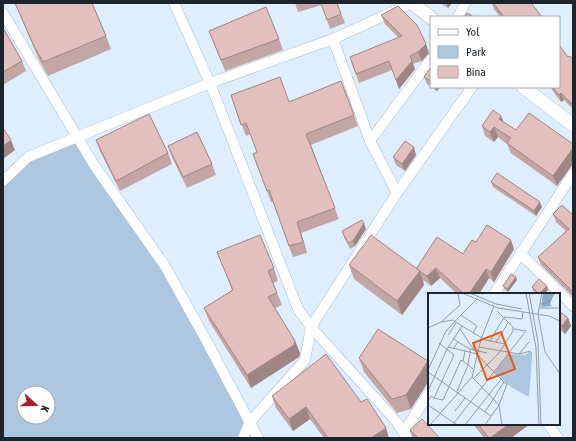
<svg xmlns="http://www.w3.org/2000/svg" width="576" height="441" viewBox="0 0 576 441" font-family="'Asap Condensed',sans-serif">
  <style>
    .green { fill: #adc7e1; fill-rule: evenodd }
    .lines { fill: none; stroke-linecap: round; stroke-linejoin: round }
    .minor-casing { stroke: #a6bdd4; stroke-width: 11 }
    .tertiary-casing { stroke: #a6bdd4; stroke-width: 14 }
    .minor { stroke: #fff; stroke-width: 10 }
    .tertiary { stroke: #fff; stroke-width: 13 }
    .wall { fill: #c3a5a3 }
    .shaded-wall { fill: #9f8684 }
    .building { fill: #e3c0bd; stroke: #9f8684 }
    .inset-road { fill: none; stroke: #919eaa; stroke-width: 1 }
    .view { fill: #e8590c; fill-opacity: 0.15; stroke: #e8590c; stroke-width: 2 }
    .inset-edge { fill: none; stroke: #1c252e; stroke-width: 2 }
  </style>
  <rect width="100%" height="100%" fill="#dfeefc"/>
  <path class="green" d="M77,137L165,266L249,423L243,438H3V181L28,157ZM24,393H48V417H24Z"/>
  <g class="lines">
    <defs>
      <g id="minor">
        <path d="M3,13L94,165L165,266L206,340L258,438"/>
        <path d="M458,17L465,3"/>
        <path d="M333,39L370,141L397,193"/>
        <path d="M370,141L431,59"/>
        <path d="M3,181L28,157L210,83L174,3"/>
        <path d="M520,253L573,306"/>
        <path d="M494,294L573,174"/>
        <path d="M548,424L558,438"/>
        <path d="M404,432L429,393"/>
        <path d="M243,438L249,423L305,360L311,327L397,193L472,87"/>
        <path d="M407,438L396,421L311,327L298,309L210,83L333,39L412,3"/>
      </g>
      <g id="tertiary">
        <path d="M412,3L431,18"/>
        <path d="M523,87L573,125"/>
      </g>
    </defs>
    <use href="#minor" class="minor-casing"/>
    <use href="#tertiary" class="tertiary-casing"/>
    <use href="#minor" class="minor"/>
    <use href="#tertiary" class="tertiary"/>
  </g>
  <g class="wall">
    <path d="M15,3H92L106,36L111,49L48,76L39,60Z"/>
    <path d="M295,3H337L345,23L330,29L322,5L298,12Z"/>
    <path d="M440,3H452L448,8Z"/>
    <path d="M492,3H531L542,17H500L494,9Z"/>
    <path d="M381,15L429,53L422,61L413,64L415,69L399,89L392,70L359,83L350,57L399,38L385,24Z"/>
    <path d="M3,28L22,61L26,71L3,85Z"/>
    <path d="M209,31L279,39L283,50L225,71Z"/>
    <path d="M568,57L573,60V109L564,100L561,102L550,87H559Z"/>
    <path d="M431,67V87L427,84L424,77Z"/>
    <path d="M341,81L358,126L311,145L339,219L301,233L307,253L293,257L273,202H271L253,154L257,152L250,134L246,136L231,95L289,102Z"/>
    <path d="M431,87H440L437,91Z"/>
    <path d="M501,116L504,122L516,130L573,144L557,186L511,153L507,144L498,137L494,142L485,136L482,126Z"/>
    <path d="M96,140L168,153L172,164L120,191L100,151Z"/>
    <path d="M168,146L212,164L216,175L187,188L172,157Z"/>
    <path d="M416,155L405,171L396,165L393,157Z"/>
    <path d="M491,182L542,207L536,216L493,187Z"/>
    <path d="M553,214L573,215V297L541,265L538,257L566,231L556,222Z"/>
    <path d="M366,229L355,246L350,249L344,237L342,231Z"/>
    <path d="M476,242L514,249L494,282L489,278L479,294H457L440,278L431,286L423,280L424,285L402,315L354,279L349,265L416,269L463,254Z"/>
    <path d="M217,252L274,268L278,281L273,283L282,305L275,308L295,341L300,353L299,357L251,388L209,321L204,308L232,290Z"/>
    <path d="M516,277L517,280L508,292L505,290L503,286Z"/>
    <path d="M547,286L548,290L544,294H536L533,291L532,287Z"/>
    <path d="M559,311L568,318L571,326L565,334L560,330L559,332Z"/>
    <path d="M359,358L428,361L411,409L397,413L364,372Z"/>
    <path d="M272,396L361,402L389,438H324L310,419L293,431L276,408Z"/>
    <path d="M473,424H530L511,438H484Z"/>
    <path d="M410,430L440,438H413Z"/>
  </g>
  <g class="shaded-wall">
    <path d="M447,3H452L448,8Z"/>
    <path d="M426,44L429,53L422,61L418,52Z"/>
    <path d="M412,61L415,69L399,89L396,80Z"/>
    <path d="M435,87H440L437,91Z"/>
    <path d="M561,93L564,100L561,102L559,95Z"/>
    <path d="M501,116L505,126L499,119Z"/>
    <path d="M494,127L498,137L494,142L490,132Z"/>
    <path d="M11,140L15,150L3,159V146Z"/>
    <path d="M414,147L416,155L405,171L402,164Z"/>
    <path d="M573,148V164L557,186L553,176Z"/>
    <path d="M540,202L542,207L536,216L534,211Z"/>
    <path d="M297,222L301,233L307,253L303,242Z"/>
    <path d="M364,223L366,229L355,246L353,241Z"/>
    <path d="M511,240L514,249L494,282L491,272Z"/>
    <path d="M436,268L440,278L431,286L427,276Z"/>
    <path d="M486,269L489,278L479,294H469Z"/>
    <path d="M420,271L424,285L402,315L397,301Z"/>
    <path d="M516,277L517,280L508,292L507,289Z"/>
    <path d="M547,286L548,290L544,294H539Z"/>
    <path d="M568,318L571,326L565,334L562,326Z"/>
    <path d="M295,341L300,353L299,357L251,388L247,375Z"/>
    <path d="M428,361L429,365V381L411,409L406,395Z"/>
    <path d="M306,407L310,419L293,431L289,419Z"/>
    <path d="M509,424H530L511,438H490Z"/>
    <path d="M386,428L389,438H371Z"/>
  </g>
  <g class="building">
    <path d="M15,3H92L106,36L43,62L34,46Z"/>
    <path d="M321,3H337L341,14L327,20Z"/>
    <path d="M493,3H531L542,17H504Z"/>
    <path d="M398,6L417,25L426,44L418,52L410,56L412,61L396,80L389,61L356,74L350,57L402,36L381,15Z"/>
    <path d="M266,7L279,39L221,60L209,31Z"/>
    <path d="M467,13L474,17H465Z"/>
    <path d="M3,28L22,61L3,72Z"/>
    <path d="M559,46H560L568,57L570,56L573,60V102L572,104L561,93L559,95L552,87H559Z"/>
    <path d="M431,67V81L424,77Z"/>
    <path d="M280,77L289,102L341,81L354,115L306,134L335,208L297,222L303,242L289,246L269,190L267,191L253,154L257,152L246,123L241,125L231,95Z"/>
    <path d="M493,110L501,116L499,119L516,130L529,113L573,144V148L553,176L507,143L511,138L494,127L490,132L482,126Z"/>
    <path d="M149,114L168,153L116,181L96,140Z"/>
    <path d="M3,128L11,140L3,146Z"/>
    <path d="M197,132L212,164L183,177L168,146Z"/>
    <path d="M405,141L414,147L402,164L393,157Z"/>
    <path d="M497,173L540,202L534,211L491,182Z"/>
    <path d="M562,205L573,215V292L538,257L569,229L553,214Z"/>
    <path d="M362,220L364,223L353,241L348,243L342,231Z"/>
    <path d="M487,225L511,240L491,272L486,269L469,294H464L436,268L427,276L416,269L437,237L463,254L472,240L476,242Z"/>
    <path d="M260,235L274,268L268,271L277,293L268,297L295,341L294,345L247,375L204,308L233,290L217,252Z"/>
    <path d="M371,235L420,271L397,301L349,265Z"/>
    <path d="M511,274L516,277L507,289L503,286Z"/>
    <path d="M539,279L547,286L539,294L532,287Z"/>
    <path d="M559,311L568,318L562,326L559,324Z"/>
    <path d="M378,329L428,361L406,395L392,399L359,358Z"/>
    <path d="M326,354L361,402L367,399L386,428L371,438H328L306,407L289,419L272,396Z"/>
    <path d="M422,419L440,438H418L410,430Z"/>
    <path d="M478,424H509L490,438H489Z"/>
  </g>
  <g transform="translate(428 293)">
    <rect width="132" height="132" fill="#dfeefc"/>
    <path d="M101,59H104V65L101,104L83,94L66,79L80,61L97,62Z" fill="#adc7e1"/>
    <path d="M115,0H126L122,11L124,13L113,14Z" fill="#8daac7"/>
    <path class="inset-road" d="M34,0L70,15L121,23M42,0L68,11L94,16M98,0L108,55L111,132M101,0L110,49L113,132M114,0L110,21L117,59L132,81M112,11L121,9L127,0M112,15H132M121,23L132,28M14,29L25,27L34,33M0,35L13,29L32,12L30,0M32,36L46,57M45,40L49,33L33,22L49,6M20,42L28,30M25,45L30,49L26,55M53,46L77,51M62,48L76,24L94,26L95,19M68,49L80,30M51,54L91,61L101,49M42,56L59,60M37,58L49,61M49,61L59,72L71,60L85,38V34L69,18M91,61L103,58M35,68L45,76M0,77L18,38L33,22M0,79L63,123M44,84L71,112L74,132M45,86L59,72L76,89M0,98L19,56L34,33L54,45M29,98L40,72L42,60V56L30,49M6,105L15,107L33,67L35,68L37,58L20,54M0,108L3,103L6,105L26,62L11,50M0,112L29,132M27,118L37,105M57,119L76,89L79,91L71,112L57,132M26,130L98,38L86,36M2,132L44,84L53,46L66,13M37,132L74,85"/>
    <path class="view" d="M73,39L87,76L59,87L45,50Z"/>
    <rect width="132" height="132" class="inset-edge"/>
  </g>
  <rect width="576" height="441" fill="none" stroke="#1c252e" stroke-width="8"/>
  <rect x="430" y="16" width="130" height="72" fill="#ffffff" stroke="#a4a8ab"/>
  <rect x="438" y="29" width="20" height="6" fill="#ffffff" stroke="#a4a8ab"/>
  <text x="466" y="36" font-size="12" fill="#1c252e">Yol</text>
  <rect x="438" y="46" width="20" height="12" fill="#adc7e1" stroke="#a4a8ab"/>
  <text x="466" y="56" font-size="12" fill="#1c252e">Park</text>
  <rect x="438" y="66" width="20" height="12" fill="#e3c0bd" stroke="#a4a8ab"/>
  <text x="466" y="76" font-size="12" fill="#1c252e">Bina</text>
  <g transform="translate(36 405) rotate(111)"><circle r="19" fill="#ffffff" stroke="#a4a8ab"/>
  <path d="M0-3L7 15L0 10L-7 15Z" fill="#af1c28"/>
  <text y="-6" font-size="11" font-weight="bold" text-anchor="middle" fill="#1c252e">K</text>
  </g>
</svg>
